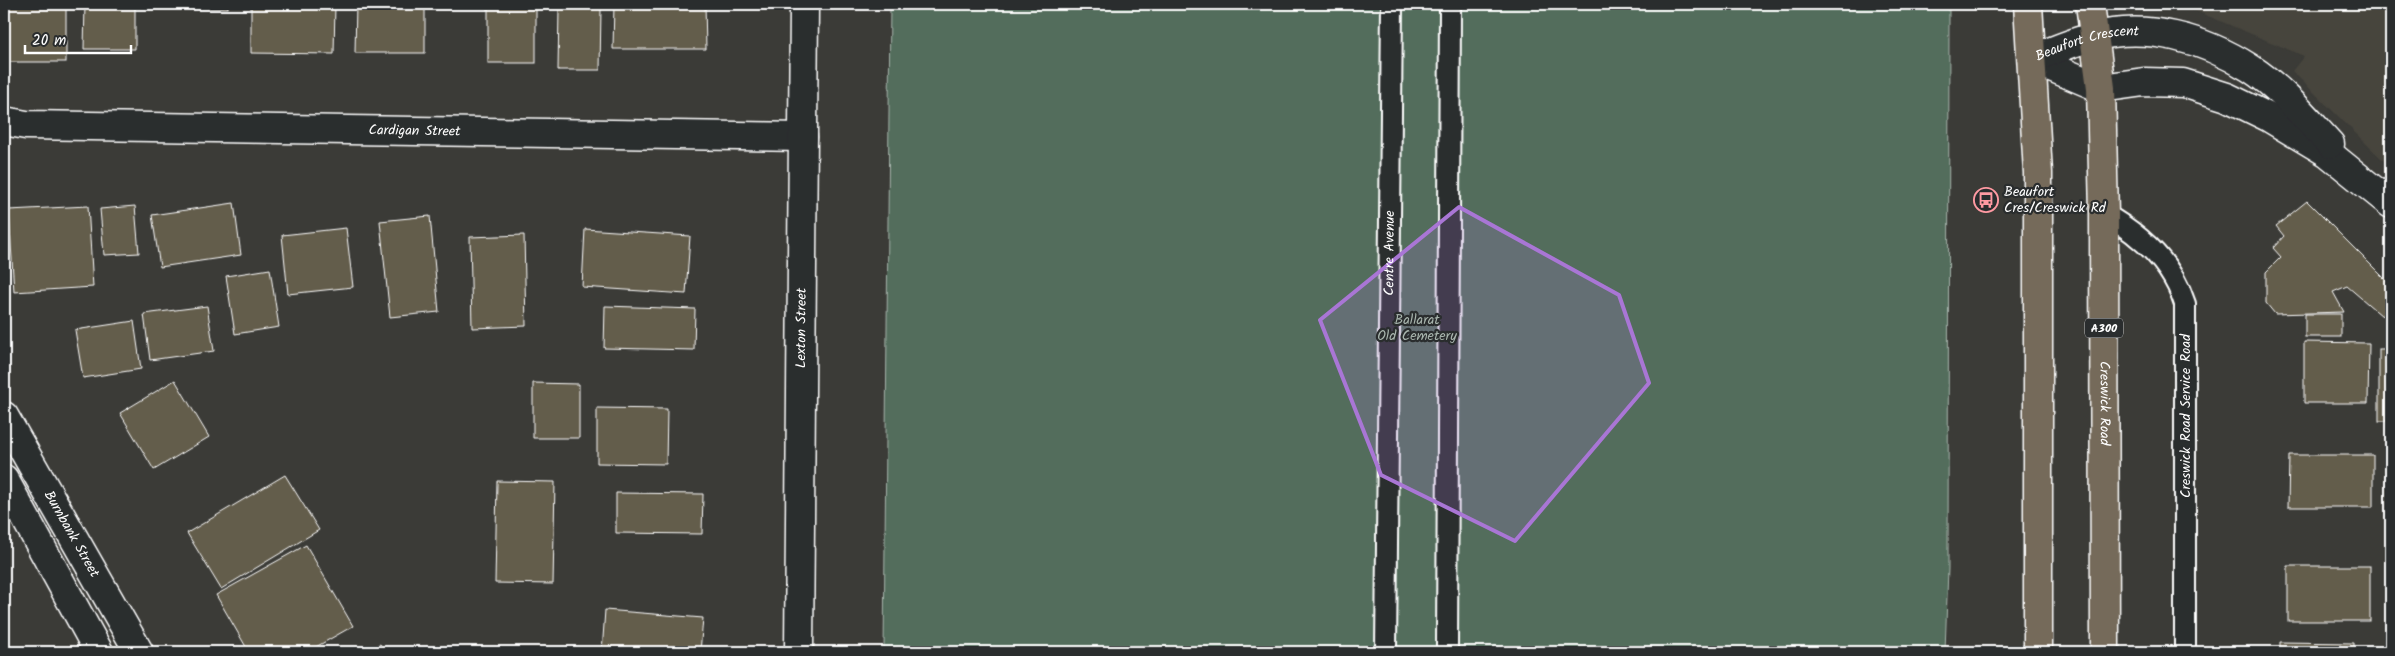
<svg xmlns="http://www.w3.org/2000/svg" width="2395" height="656" viewBox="0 0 2395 656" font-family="Kalam,sans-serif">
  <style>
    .built { fill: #47453d }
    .green { fill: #536d5c; stroke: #a9b6ae }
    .building { fill: #645d4c; stroke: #fff }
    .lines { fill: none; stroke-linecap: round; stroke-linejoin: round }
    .lane-casing { stroke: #fff; stroke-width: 24 }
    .street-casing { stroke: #fff; stroke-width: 31 }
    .secondary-casing { stroke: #fff; stroke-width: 31 }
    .highway-casing { stroke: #fff; stroke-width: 31 }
    .lane { stroke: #2a2d2e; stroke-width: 20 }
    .street { stroke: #2a2d2e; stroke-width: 28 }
    .secondary { stroke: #2a2d2e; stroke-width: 28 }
    .highway { stroke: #746a5a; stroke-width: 28 }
    .marked { fill: #a976d5; fill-opacity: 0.2; stroke: #a976d5; stroke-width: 4; stroke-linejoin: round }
    .labels { text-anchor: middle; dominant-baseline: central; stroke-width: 4.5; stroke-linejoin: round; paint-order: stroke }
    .shield { fill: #2a2d2e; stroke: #bfc0c0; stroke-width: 1 }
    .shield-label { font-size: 12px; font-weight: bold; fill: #fff }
    .street-label { font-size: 14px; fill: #fff; stroke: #2a2d2e }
    .poi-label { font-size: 14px; fill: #fff; stroke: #2a2d2e; text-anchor: start }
    .park-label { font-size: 14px; fill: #a9b6ae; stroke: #2a2d2e }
  </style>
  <rect width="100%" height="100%" fill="#3b3b37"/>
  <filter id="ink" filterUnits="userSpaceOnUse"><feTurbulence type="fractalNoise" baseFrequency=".02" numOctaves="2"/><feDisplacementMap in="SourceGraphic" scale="10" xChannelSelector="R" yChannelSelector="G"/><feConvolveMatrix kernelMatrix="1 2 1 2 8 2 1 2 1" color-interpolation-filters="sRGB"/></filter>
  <g filter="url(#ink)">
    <path class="built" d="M2179,4H2391V168L2292,71L2304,56Z"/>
    <path class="green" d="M890,4H1949L1948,568L1945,652H884Z"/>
    <g class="building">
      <rect x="4" y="4" width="62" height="58"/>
      <path d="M85,4H135V49H84Z"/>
      <rect x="166" y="4" width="62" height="4"/>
      <path d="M251,4H335L334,54L251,53Z"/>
      <path d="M356,4H425V53H355Z"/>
      <rect x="488" y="4" width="48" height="59"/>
      <path d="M614,4H705L706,49H613Z"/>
      <path d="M559,8H601L600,70H558Z"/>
      <path d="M2307,201L2391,285V307L2382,316L2347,286L2333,292L2344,312L2275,314L2266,303V272L2281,257L2273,248L2284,236L2276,226Z"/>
      <path d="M234,203L241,255L160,267L152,215Z"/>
      <path d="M88,206L93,287L14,292L9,210Z"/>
      <path d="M135,206L139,253L104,255L100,209Z"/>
      <path d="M430,216L439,312L390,317L380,221Z"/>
      <path d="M346,228L353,287L288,294L282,235Z"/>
      <path d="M585,229L690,236L686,294L582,287Z"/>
      <path d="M524,235L526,326L472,328L470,237Z"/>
      <path d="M270,269L279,327L235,334L226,276Z"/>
      <path d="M207,306L214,351L150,360L144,314Z"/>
      <path d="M605,306L695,309L694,350L604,348Z"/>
      <rect x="2305" y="314" width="36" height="23"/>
      <path d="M134,321L141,369L83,378L75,330Z"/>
      <path d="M2304,342L2369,343L2368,403H2304Z"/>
      <rect x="2379" y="349" width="12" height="72"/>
      <path d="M175,380L209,437L154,470L120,413Z"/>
      <path d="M533,383L579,384V438H533Z"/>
      <path d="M597,408L667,409L666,464L597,463Z"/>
      <path d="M2289,455H2373V507H2288Z"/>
      <path d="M285,475L319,530L221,589L187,533Z"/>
      <path d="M497,481L555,482L553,584L495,583Z"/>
      <path d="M616,493L703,494L702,534L616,533Z"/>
      <path d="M306,545L353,626L307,652H249L216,595Z"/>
      <rect x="2288" y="566" width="82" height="55"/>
      <path d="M605,610L703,618L700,652H602Z"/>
      <path d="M2280,642L2354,643V652H2280Z"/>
      <path d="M380,644L385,652H365Z"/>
    </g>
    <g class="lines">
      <defs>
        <g id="lane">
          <path d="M2104,214C2140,234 2172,263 2185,304V652"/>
          <path id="s1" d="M1386,652L1392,4"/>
          <path d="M1447,652L1450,4"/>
        </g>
        <g id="street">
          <path d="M2032,59L2101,88L2144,82L2183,83L2227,97L2268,117L2328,153L2391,204"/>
          <path id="s2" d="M2032,59C2052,51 2072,42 2093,37C2147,22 2204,39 2250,68C2280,87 2305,117 2330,144"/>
          <path id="s3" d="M4,121L26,125L803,137"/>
          <path id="s4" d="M799,652L804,4"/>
        </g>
        <g id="secondary">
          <path id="s5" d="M4,416L139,652"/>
          <path d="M4,479L99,652"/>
        </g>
        <g id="highway">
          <path d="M2028,4L2038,173V652"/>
          <path id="s6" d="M2090,4L2101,88L2104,214L2105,652"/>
        </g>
      </defs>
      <use href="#lane" class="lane-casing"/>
      <use href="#street" class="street-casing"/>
      <use href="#secondary" class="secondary-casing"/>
      <use href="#highway" class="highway-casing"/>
      <use href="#lane" class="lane"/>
      <use href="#street" class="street"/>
      <use href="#secondary" class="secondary"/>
      <use href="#highway" class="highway"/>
    </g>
  </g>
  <path class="marked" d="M1459,207L1619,295L1649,383L1515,541L1381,475L1320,320Z"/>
  <defs>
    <symbol id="bus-ring" viewBox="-11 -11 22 22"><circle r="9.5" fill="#2a2d2e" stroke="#ff9aa2" stroke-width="1.5"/><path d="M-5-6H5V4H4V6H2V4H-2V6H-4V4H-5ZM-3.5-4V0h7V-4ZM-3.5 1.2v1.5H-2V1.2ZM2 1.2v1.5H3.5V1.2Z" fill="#ff9aa2"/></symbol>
  </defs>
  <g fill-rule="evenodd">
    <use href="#bus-ring" x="1972" y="186" width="28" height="28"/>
  </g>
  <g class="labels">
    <rect class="shield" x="2085" y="318.5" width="38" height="19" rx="4"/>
    <g class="shield-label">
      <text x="2104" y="328">A300</text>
    </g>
    <g class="street-label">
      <text stroke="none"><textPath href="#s2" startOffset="58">Beaufort Crescent</textPath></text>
      <text stroke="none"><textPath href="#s3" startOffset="411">Cardigan Street</textPath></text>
      <text stroke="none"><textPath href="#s1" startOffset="399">Centre Avenue</textPath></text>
      <text stroke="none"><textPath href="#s4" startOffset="324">Lexton Street</textPath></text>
      <text stroke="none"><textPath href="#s6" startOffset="400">Creswick Road</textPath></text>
      <text transform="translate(2186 416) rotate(-90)">Creswick Road Service Road</text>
      <text stroke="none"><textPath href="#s5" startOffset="136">Burnbank Street</textPath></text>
    </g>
    <g class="poi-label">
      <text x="2004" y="192">Beaufort<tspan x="2004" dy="16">Cres/Creswick Rd</tspan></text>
    </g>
    <g class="park-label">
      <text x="1417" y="320">Ballarat<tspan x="1417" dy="16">Old Cemetery</tspan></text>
    </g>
  </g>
  <rect width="2395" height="656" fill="none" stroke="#2a2d2e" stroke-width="20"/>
  <rect x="10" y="10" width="2375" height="636" fill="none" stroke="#fff" stroke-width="2" filter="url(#ink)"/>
  <path d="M25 45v8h106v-8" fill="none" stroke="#ffffff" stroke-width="2.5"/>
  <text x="32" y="45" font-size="15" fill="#ffffff" stroke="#2a2d2e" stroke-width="4" paint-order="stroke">20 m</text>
</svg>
